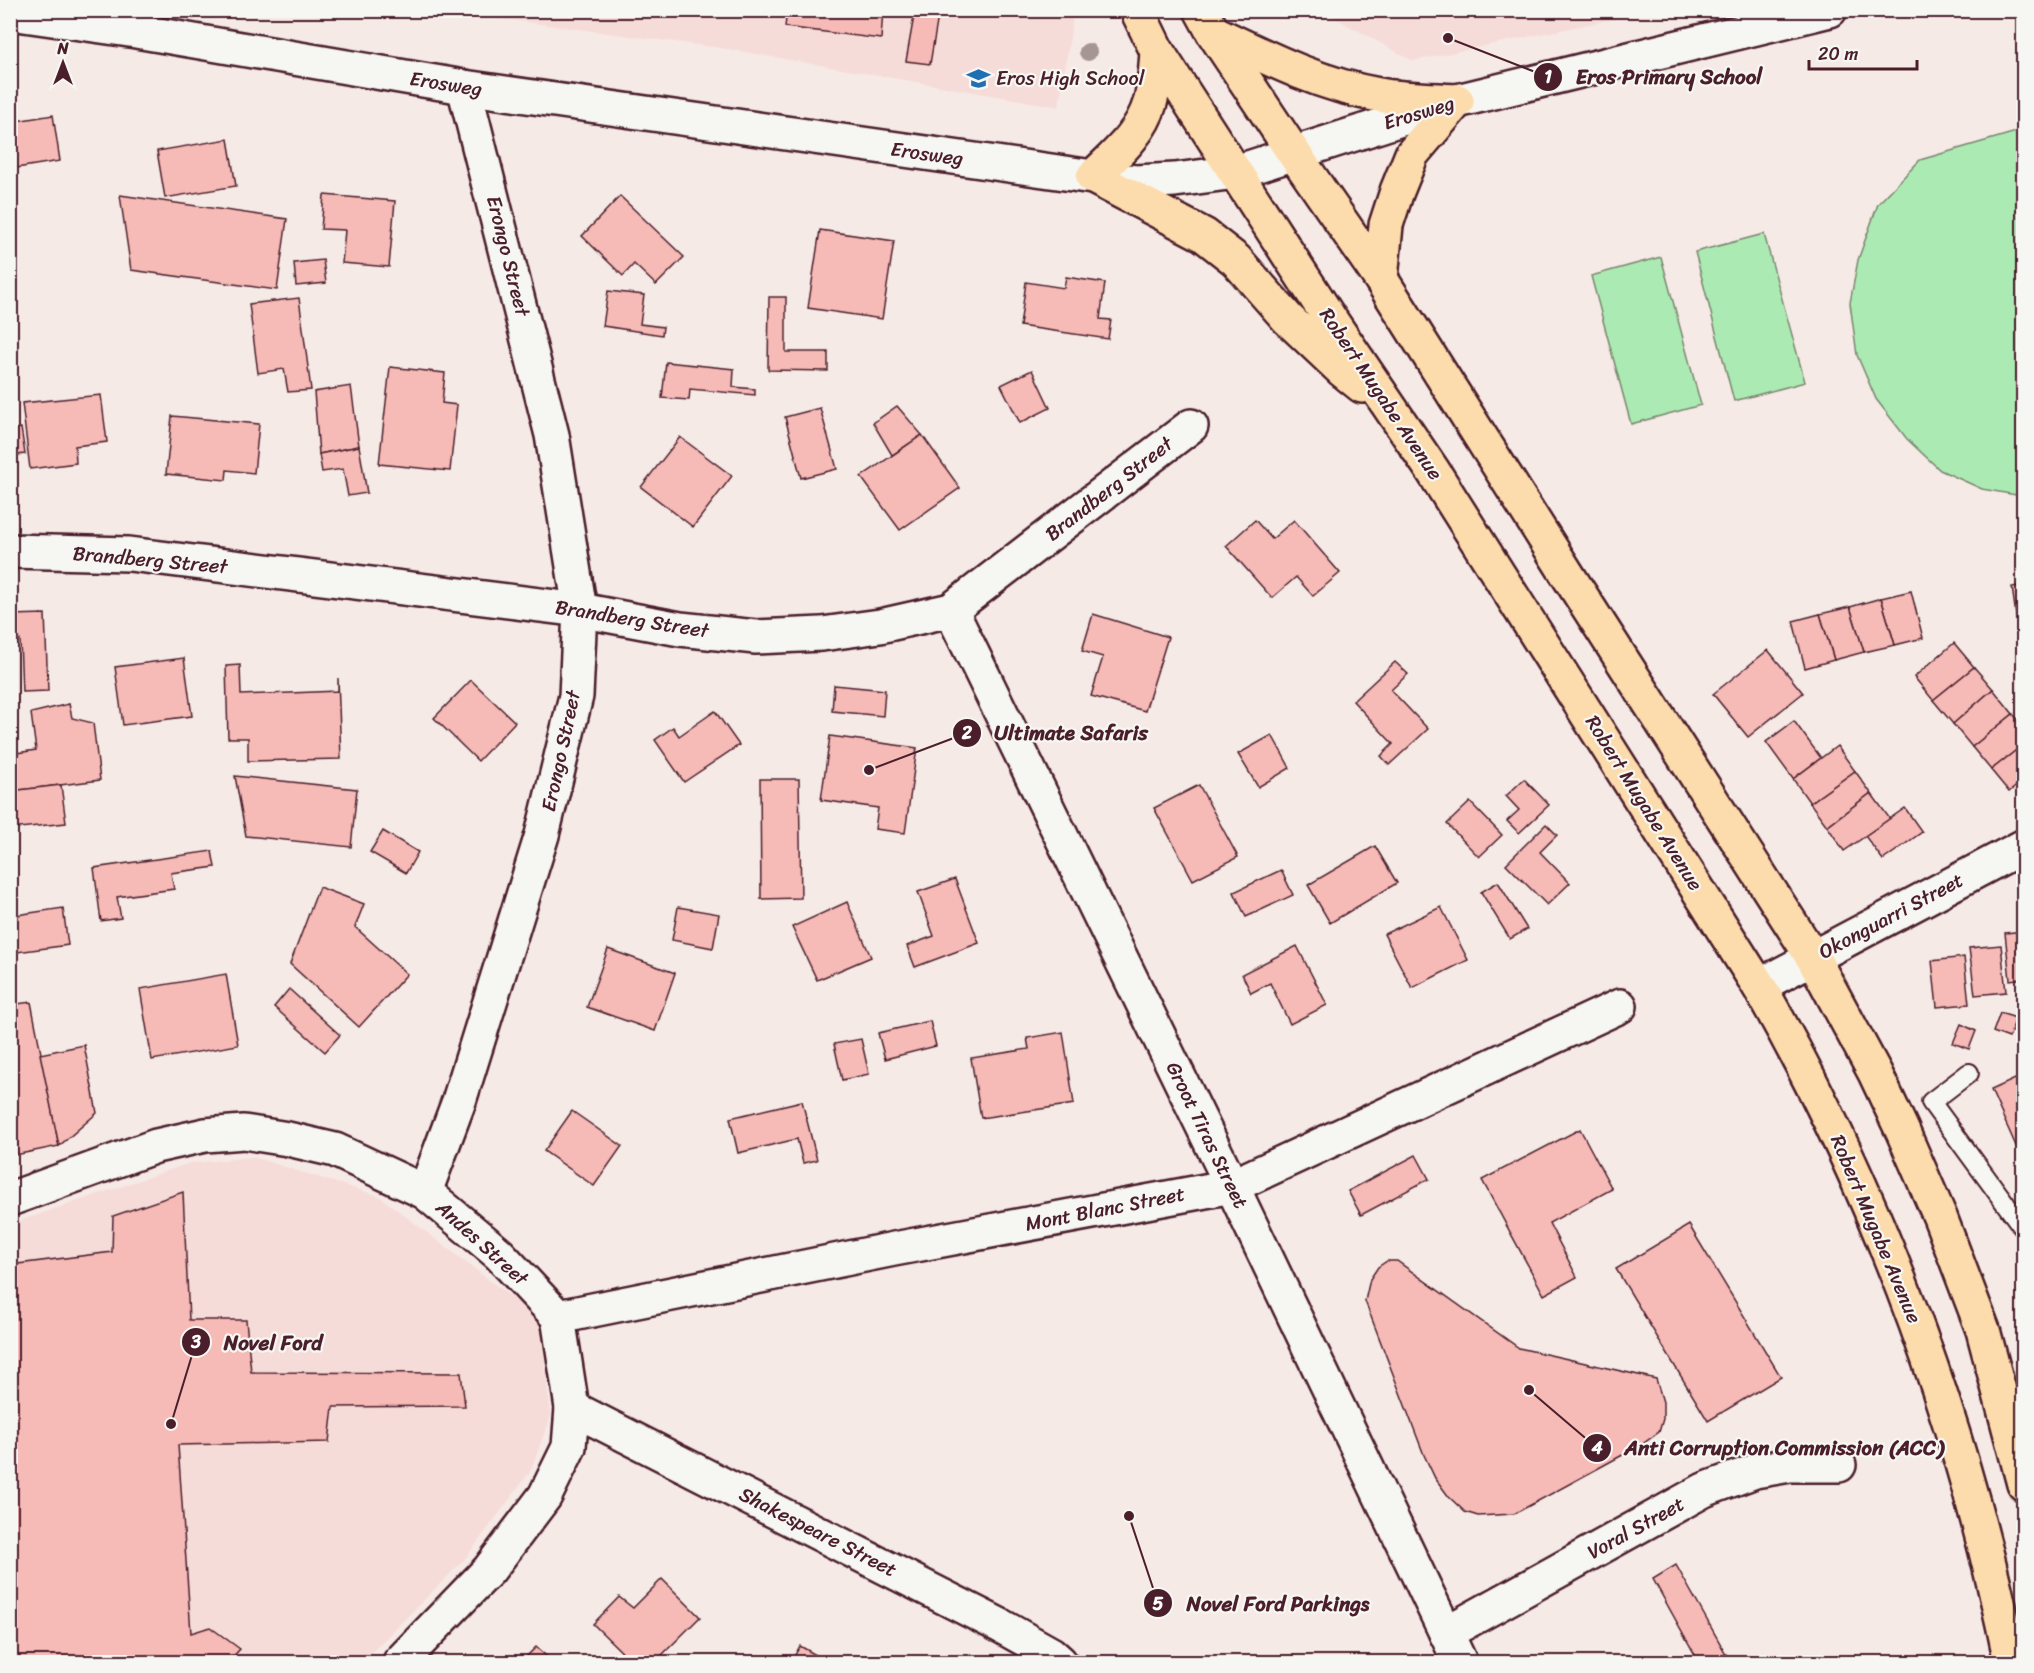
<svg xmlns="http://www.w3.org/2000/svg" width="2034" height="1673" viewBox="0 0 2034 1673" font-family="Sriracha,sans-serif">
  <style>
    .built { fill: #f6dcd8 }
    .green { fill: #abebb3; stroke: #7a856f; stroke-width: 1.5 }
    .building { fill: #f6bab7; stroke: #4a1f2b; stroke-width: 1.5 }
    .lines { fill: none; stroke-linecap: round; stroke-linejoin: round }
    .lane-casing { stroke: #4a1f2b; stroke-width: 22 }
    .street-casing { stroke: #4a1f2b; stroke-width: 38 }
    .secondary-casing { stroke: #4a1f2b; stroke-width: 38 }
    .primary-casing { stroke: #4a1f2b; stroke-width: 38 }
    .path { stroke: #4a1f2b; stroke-width: 4; stroke-dasharray: 1.5 4.5; stroke-linecap: butt }
    .lane { stroke: #f6f6f2; stroke-width: 18 }
    .street { stroke: #f6f6f2; stroke-width: 33 }
    .secondary { stroke: #f6f6f2; stroke-width: 33 }
    .primary { stroke: #fcdcac; stroke-width: 33 }
    .tree { fill: #a59692 }
    .labels { text-anchor: middle; dominant-baseline: central; stroke-width: 4.5; stroke-linejoin: round; paint-order: stroke }
    .poi-label { font-size: 20px; fill: #4a1f2b; stroke: #f6f6f2; text-anchor: start }
    .street-label { font-size: 20px; fill: #4a1f2b; stroke: #f6f6f2 }
    .leader { fill: none; stroke: #4a1f2b; stroke-width: 2 }
    .callout-dot { fill: #4a1f2b; stroke: #f6f6f2; stroke-width: 2 }
    .mark-label { font-size: 18px; text-anchor: middle; font-weight: bold; fill: #fff }
    .callout-label { font-size: 21px; text-anchor: middle; font-weight: bold; fill: #4a1f2b; stroke: #f6f6f2; stroke-width: 4.5; stroke-linejoin: round; paint-order: stroke }
  </style>
  <rect width="100%" height="100%" fill="#f6eae6"/>
  <filter id="ink" filterUnits="userSpaceOnUse"><feTurbulence type="fractalNoise" baseFrequency=".0167" numOctaves="2"/><feDisplacementMap in="SourceGraphic" scale="12" xChannelSelector="R" yChannelSelector="G"/><feConvolveMatrix kernelMatrix="1 2 1 2 8 2 1 2 1" color-interpolation-filters="sRGB"/></filter>
  <g filter="url(#ink)">
    <g class="built">
      <path d="M442,11H1074L1059,107L727,49Z"/>
      <path d="M1322,11V10L1652,11L1413,61Z"/>
      <path d="M253,1157L379,1196L539,1318L551,1416L530,1472L465,1559L362,1662H11L10,1224L190,1163Z"/>
    </g>
    <g class="green">
      <path d="M2023,130L2024,496H2022L1982,489L1940,470L1907,439L1876,399L1857,355L1850,303L1858,260L1878,204L1920,160Z"/>
      <path d="M1764,234L1805,382L1734,401L1695,252Z"/>
      <path d="M1661,257L1701,405L1631,424L1591,276Z"/>
    </g>
    <g class="building">
      <path d="M787,10H883L881,39L785,27Z"/>
      <path d="M883,10H915L913,17L883,14Z"/>
      <path d="M915,10H939L930,64L906,61Z"/>
      <path d="M53,115L60,161L10,169V122Z"/>
      <path d="M228,139L236,186L165,198L157,151Z"/>
      <path d="M120,195L287,219L277,290L131,270Z"/>
      <path d="M324,195L395,201L389,267L342,263L345,230L321,229Z"/>
      <path d="M620,196L684,257L656,285L634,264L623,276L582,236Z"/>
      <path d="M820,230L894,241L882,319L808,308Z"/>
      <path d="M323,260L326,283L296,286L294,263Z"/>
      <path d="M1066,277L1105,283L1100,319L1111,320L1108,339L1020,326L1026,282L1064,288Z"/>
      <path d="M608,291L644,295L640,324L663,327L662,335L603,326Z"/>
      <path d="M769,297H786V352H828V371L768,370Z"/>
      <path d="M299,298L311,390L288,392L284,369L258,373L249,304Z"/>
      <path d="M666,362L734,369L733,387L755,389V395L690,389L689,400L662,398Z"/>
      <path d="M390,367L445,373L442,403L457,405L450,471L379,464Z"/>
      <path d="M1032,370L1050,408L1020,423L1001,385Z"/>
      <path d="M351,386L359,446L319,454L314,392Z"/>
      <path d="M101,395L107,442L75,446L76,463L30,469L22,403Z"/>
      <path d="M897,406L922,435L892,455L873,423Z"/>
      <path d="M820,408L837,469L801,478L785,417Z"/>
      <path d="M172,416L259,424L254,473L227,470L226,480L166,474Z"/>
      <path d="M21,428L25,454L10,456V430Z"/>
      <path d="M922,435L960,488L900,530L861,477Z"/>
      <path d="M680,437L732,476L693,527L641,487Z"/>
      <path d="M359,446L367,493L348,496L343,469L322,472L319,454Z"/>
      <path d="M1255,520L1272,539L1294,520L1340,573L1313,596L1296,577L1272,598L1226,546Z"/>
      <path d="M2024,585V644H2020L2012,587Z"/>
      <path d="M1911,591L1923,638L1895,645L1881,598Z"/>
      <path d="M1881,598L1895,645L1864,652L1850,607Z"/>
      <path d="M1850,607L1864,652L1834,660L1820,614Z"/>
      <path d="M45,614L48,691L22,692L20,640H10V615Z"/>
      <path d="M1093,614L1168,637L1145,711L1091,696L1103,657L1082,651Z"/>
      <path d="M1820,614L1834,660L1805,668L1793,621Z"/>
      <path d="M1954,643L1974,667L1933,700L1914,677Z"/>
      <path d="M1768,650L1803,693L1748,737L1713,694Z"/>
      <path d="M184,658L192,716L123,725L115,667Z"/>
      <path d="M1395,662L1408,674L1391,690L1428,729L1389,765L1381,756L1393,744L1353,701Z"/>
      <path d="M240,665L241,695L338,691V678L341,759L248,761V738H228L226,666Z"/>
      <path d="M1974,667L1993,689L1953,724L1933,700Z"/>
      <path d="M471,680L515,722L478,761L434,718Z"/>
      <path d="M834,685L885,690L883,716L832,711Z"/>
      <path d="M1993,689L2013,714L1972,747L1953,724Z"/>
      <path d="M69,704L72,718L93,723L100,780L12,791L10,754L36,750L31,713Z"/>
      <path d="M715,711L739,745L684,782L655,740L673,727L679,736Z"/>
      <path d="M2013,714L2024,726V744L1991,770L1972,747Z"/>
      <path d="M1794,721L1821,758L1793,779L1766,742Z"/>
      <path d="M1272,735L1290,768L1258,787L1238,754Z"/>
      <path d="M830,736L917,748L905,833L875,829L878,808L821,800Z"/>
      <path d="M2024,744V780L2009,792L1991,770Z"/>
      <path d="M1837,746L1855,771L1810,803L1793,779Z"/>
      <path d="M1855,771L1871,793L1827,826L1810,803Z"/>
      <path d="M235,776L357,789L351,847L246,836Z"/>
      <path d="M760,779H799L801,898L761,899Z"/>
      <path d="M1524,779L1549,805L1519,833L1507,821L1519,810L1506,796Z"/>
      <path d="M61,785L66,823L10,829V791Z"/>
      <path d="M1199,785L1238,857L1193,880L1154,808Z"/>
      <path d="M1871,793L1890,819L1844,851L1827,826Z"/>
      <path d="M1470,802L1502,835L1479,857L1447,824Z"/>
      <path d="M1905,808L1922,832L1883,860L1865,836Z"/>
      <path d="M1546,824L1557,835L1540,852L1570,883L1547,905L1506,864Z"/>
      <path d="M383,831L418,852L406,873L370,852Z"/>
      <path d="M1375,846L1397,883L1330,923L1308,885Z"/>
      <path d="M212,851L215,867L171,873L174,889L117,897L121,918L101,921L94,868Z"/>
      <path d="M1281,870L1293,895L1246,917L1234,892Z"/>
      <path d="M955,879L979,943L915,967L907,946L934,936L918,892Z"/>
      <path d="M1498,882L1527,929L1510,939L1481,892Z"/>
      <path d="M319,887L364,904L355,927L407,974L359,1027L290,964Z"/>
      <path d="M847,902L871,957L817,980L792,927Z"/>
      <path d="M678,907L719,914L713,948L672,940Z"/>
      <path d="M1441,907L1468,960L1412,988L1384,934Z"/>
      <path d="M63,908L68,945L10,953V916Z"/>
      <path d="M2024,931V978L2010,980L2005,933Z"/>
      <path d="M2001,945L2006,992L1975,995L1969,948Z"/>
      <path d="M1297,946L1327,1005L1290,1024L1270,983L1251,993L1242,974Z"/>
      <path d="M608,949L675,973L655,1031L587,1007Z"/>
      <path d="M1964,957L1969,1004L1937,1007L1932,961Z"/>
      <path d="M226,974L238,1045L152,1060L140,989Z"/>
      <path d="M289,989L340,1035L325,1052L274,1007Z"/>
      <path d="M31,1002L59,1146L10,1156V1005Z"/>
      <path d="M2000,1013L2016,1018L2009,1038L1993,1032Z"/>
      <path d="M930,1021L936,1046L885,1059L878,1033Z"/>
      <path d="M1961,1024L1976,1031L1969,1049L1953,1043Z"/>
      <path d="M1063,1032L1074,1104L981,1118L971,1058L1029,1049L1027,1038Z"/>
      <path d="M861,1039L869,1074L842,1080L834,1044Z"/>
      <path d="M84,1045L97,1113L59,1146L40,1054Z"/>
      <path d="M2024,1075V1142L2016,1146L1991,1090Z"/>
      <path d="M802,1101L817,1160L803,1163L797,1139L738,1153L730,1118Z"/>
      <path d="M572,1111L622,1146L594,1186L544,1151Z"/>
      <path d="M1580,1129L1612,1189L1549,1223L1577,1277L1544,1295L1482,1180Z"/>
      <path d="M1416,1155L1429,1179L1361,1215L1348,1191Z"/>
      <path d="M183,1192L189,1320H246L251,1372L461,1373L465,1406L333,1407L329,1442L178,1445L191,1633L210,1627L240,1649L228,1662H10V1265L112,1252L113,1216Z"/>
      <path d="M1689,1225L1781,1377L1708,1421L1616,1269Z"/>
      <path d="M1387,1261H1397L1519,1348L1656,1379L1663,1402V1419L1659,1432L1641,1445L1514,1514L1478,1516L1465,1512L1449,1497L1435,1478L1424,1455L1365,1301L1370,1279L1378,1267Z"/>
      <path d="M1676,1565L1726,1654L1710,1662H1699L1653,1579Z"/>
      <path d="M662,1579L700,1617L655,1662H632L593,1624L619,1597L633,1608Z"/>
      <path d="M800,1646L823,1659L821,1662H791Z"/>
      <path d="M536,1647L553,1662H521Z"/>
    </g>
    <g class="lines">
      <defs>
        <path id="lane" d="M1969,1073L1931,1102L2024,1229"/>
        <g id="street">
          <path d="M10,551L129,554L580,610L680,629L756,637L822,634L880,626L951,610L1191,426"/>
          <path d="M951,610L1232,1186L1460,1662"/>
          <path d="M1759,986L2024,846"/>
          <path d="M425,1192L459,1101L542,835L576,696L580,610L552,435L464,87"/>
          <path d="M10,1199L156,1146L205,1135L244,1132L288,1139L335,1150L425,1192L499,1254L558,1317L572,1408L569,1447L545,1496L489,1570L400,1662"/>
          <path d="M558,1317L894,1249L1232,1186L1620,1006"/>
          <path d="M572,1408L1001,1626L1051,1654L1060,1662"/>
          <path d="M1446,1633L1704,1490L1755,1471L1790,1465H1839"/>
        </g>
        <path id="secondary" d="M10,13L136,31L464,87L1093,177L1135,182L1175,180L1236,172L1457,101L1830,10"/>
        <g id="primary">
          <path d="M1137,10L1157,51L1332,322L1433,471L1759,986C1879,1196 1963,1425 2011,1662"/>
          <path d="M1201,10L1213,32L1293,152L1381,279L1569,577L1813,958L1875,1073L1902,1130L1940,1217L1983,1330L2024,1484"/>
          <path d="M1215,33C1267,58 1321,85 1379,95C1404,100 1432,99 1457,101"/>
          <path d="M1157,51C1156,68 1155,86 1150,103C1141,134 1115,155 1093,177L1204,235L1236,260L1288,319L1342,370L1362,386"/>
          <path d="M1381,279L1386,225L1397,191L1412,154L1457,101"/>
        </g>
      </defs>
      <use href="#lane" class="lane-casing"/>
      <use href="#street" class="street-casing"/>
      <use href="#secondary" class="secondary-casing"/>
      <use href="#primary" class="primary-casing"/>
      <path class="path" d="M1930,10L1933,20"/>
      <use href="#lane" class="lane"/>
      <use href="#street" class="street"/>
      <use href="#secondary" class="secondary"/>
      <use href="#primary" class="primary"/>
    </g>
    <circle class="tree" cx="1088" cy="52" r="9"/>
  </g>
  <defs>
    <symbol id="school-bare" viewBox="-9 -9 18 18"><path d="M0-5L7-2L0 1L-7-2ZM-4 1L0 2.5L4 1V4Q0 6-4 4Z" fill="#1f6fb2" stroke="#f6f6f2" stroke-width="2.5" paint-order="stroke"/></symbol>
  </defs>
  <g fill-rule="evenodd">
    <use href="#school-bare" x="962" y="62" width="33" height="33"/>
  </g>
  <g class="labels">
    <g class="poi-label">
      <text x="996" y="78">Eros High School</text>
    </g>
    <g class="street-label">
      <text transform="translate(446 84) rotate(9)">Erosweg</text>
      <text transform="translate(1419 113) rotate(-17)">Erosweg</text>
      <text transform="translate(927 154) rotate(8)">Erosweg</text>
      <text transform="translate(508 256) rotate(76)">Erongo Street</text>
      <text transform="translate(1381 394) rotate(56)">Robert Mugabe Avenue</text>
      <text transform="translate(1109 489) rotate(-38)">Brandberg Street</text>
      <text transform="translate(150 560) rotate(5)">Brandberg Street</text>
      <text transform="translate(632 619) rotate(9)">Brandberg Street</text>
      <text transform="translate(561 751) rotate(-78)">Erongo Street</text>
      <text transform="translate(1644 803) rotate(58)">Robert Mugabe Avenue</text>
      <text transform="translate(1891 916) rotate(-28)">Okonguarri Street</text>
      <text transform="translate(1207 1135) rotate(64)">Groot Tiras Street</text>
      <text transform="translate(1105 1209) rotate(-11)">Mont Blanc Street</text>
      <text transform="translate(1876 1229) rotate(67)">Robert Mugabe Avenue</text>
      <text transform="translate(482 1243) rotate(42)">Andes Street</text>
      <text transform="translate(1636 1528) rotate(-29)">Voral Street</text>
      <text transform="translate(818 1532) rotate(27)">Shakespeare Street</text>
    </g>
  </g>
  <path class="leader" d="M1448 38L1548 77M869 770L967 733M171 1424L196 1342M1529 1390L1597 1448M1129 1516L1158 1603"/>
  <g class="callout-dot">
    <circle cx="1448" cy="38" r="6"/>
    <circle cx="869" cy="770" r="6"/>
    <circle cx="171" cy="1424" r="6"/>
    <circle cx="1529" cy="1390" r="6"/>
    <circle cx="1129" cy="1516" r="6"/>
    <circle cx="1548" cy="77" r="15"/>
    <circle cx="967" cy="733" r="15"/>
    <circle cx="196" cy="1342" r="15"/>
    <circle cx="1597" cy="1448" r="15"/>
    <circle cx="1158" cy="1603" r="15"/>
  </g>
  <g class="mark-label">
    <text x="1548" y="83">1</text>
    <text x="967" y="739">2</text>
    <text x="196" y="1348">3</text>
    <text x="1597" y="1454">4</text>
    <text x="1158" y="1610">5</text>
  </g>
  <g class="callout-label">
    <text x="1669" y="84">Eros Primary School</text>
    <text x="1071" y="740">Ultimate Safaris</text>
    <text x="273" y="1350">Novel Ford</text>
    <text x="1784" y="1455">Anti Corruption Commission (ACC)</text>
    <text x="1278" y="1611">Novel Ford Parkings</text>
  </g>
  <rect width="2034" height="1673" fill="none" stroke="#f6f6f2" stroke-width="36"/>
  <rect x="18" y="18" width="1998" height="1637" fill="none" stroke="#4a1f2b" stroke-width="2" filter="url(#ink)"/>
  <g transform="translate(63 63)" stroke="#f6f6f2" stroke-width="4.5" paint-order="stroke">
  <path d="M0-4.5L10 22L0 15L-10 22Z" fill="#4a1f2b"/>
  <text y="-9" font-size="16" font-weight="bold" text-anchor="middle" fill="#4a1f2b">N</text>
  </g>
  <path d="M1809 60v9h108v-9" fill="none" stroke="#4a1f2b" stroke-width="3"/>
  <text x="1818" y="60" font-size="18" fill="#4a1f2b" stroke="#f6f6f2" stroke-width="4.5" paint-order="stroke">20 m</text>
</svg>
